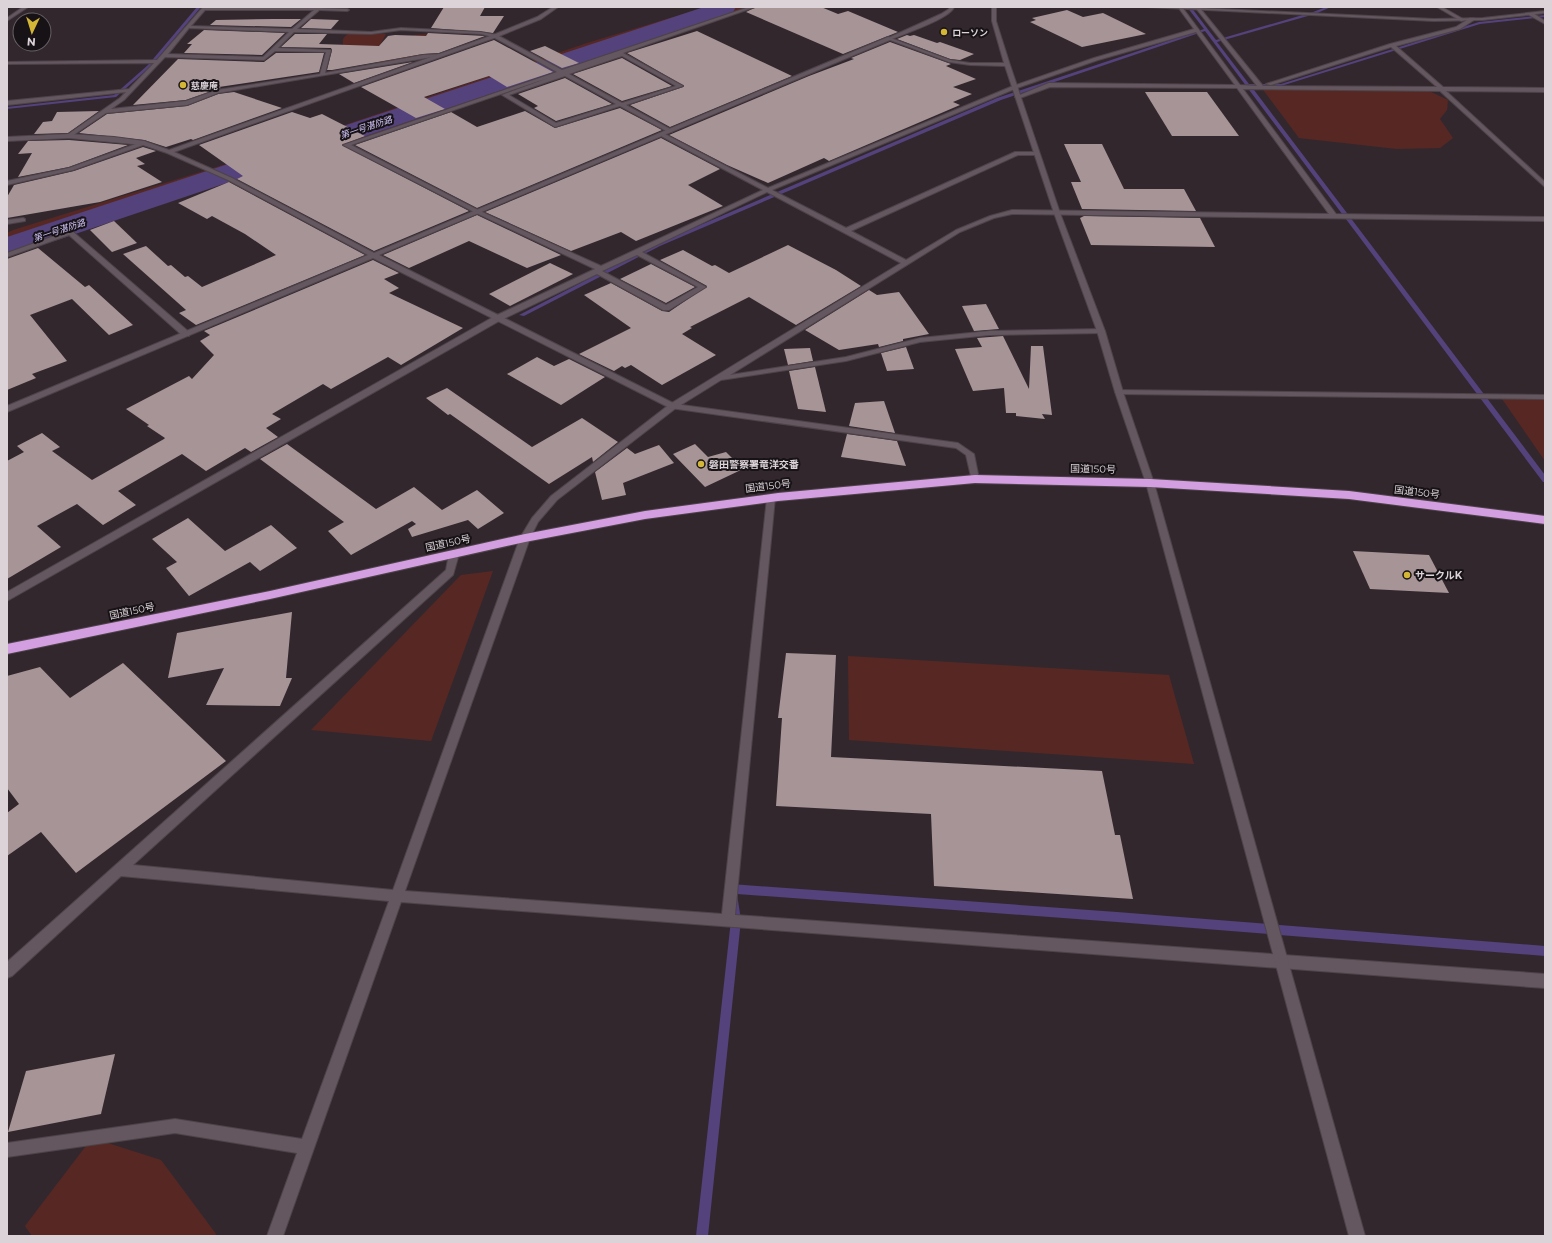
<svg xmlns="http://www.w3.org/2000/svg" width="1552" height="1243" viewBox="0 0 1552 1243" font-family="Montserrat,'Noto Sans JP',sans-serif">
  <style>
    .green { fill: #572823 }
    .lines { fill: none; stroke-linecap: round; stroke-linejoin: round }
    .stream { fill: #53427b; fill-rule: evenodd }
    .river { fill: #53427b; fill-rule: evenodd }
    .building { fill: #a69497 }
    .lane-casing { stroke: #4d4349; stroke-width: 2 }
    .street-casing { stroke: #4d4349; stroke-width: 2 }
    .secondary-casing { stroke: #4d4349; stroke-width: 2 }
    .highway-casing { stroke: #4d4349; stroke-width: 2 }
    .lane { fill: #65575f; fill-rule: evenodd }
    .street { fill: #65575f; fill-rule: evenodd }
    .secondary { fill: #65575f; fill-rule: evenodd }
    .highway { fill: #d39fe1; fill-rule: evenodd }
    .poi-dot { fill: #d3b635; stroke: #171215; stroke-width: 1.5 }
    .labels { text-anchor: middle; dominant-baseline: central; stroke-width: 4; stroke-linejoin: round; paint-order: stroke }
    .far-poi-label { font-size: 9px; font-weight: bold; fill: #dbd3d8; stroke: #171215; text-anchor: start }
    .far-water-label { font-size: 9px; font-style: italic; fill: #cec1f6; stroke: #171215 }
    .poi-label { font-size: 10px; font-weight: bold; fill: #dbd3d8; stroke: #171215; text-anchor: start }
    .street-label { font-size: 10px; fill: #dbd3d8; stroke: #171215 }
  </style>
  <rect width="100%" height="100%" fill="#33272e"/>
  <g class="green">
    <path d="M706,7H747L351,143L304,155L249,176L56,237L7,255V233L13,230L271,150L587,43Z"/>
    <path d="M348,34H386L378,49L408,41L414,35L429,34L439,46L427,54L377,63L374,56L344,48C342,41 342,38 348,34Z"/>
    <path d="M1261,87L1429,91L1448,100L1447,110L1440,119L1453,138L1440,148L1397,149L1299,138Z"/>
    <path d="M1500,396L1545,397V461Z"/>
    <path d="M493,571L431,741L311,730L461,575Z"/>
    <path d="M848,656L1169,675L1194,764L849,740Z"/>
    <path d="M92,1138L161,1160L216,1234L215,1236H32L25,1226Z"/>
  </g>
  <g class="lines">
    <g class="stream">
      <path d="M197,7H201L151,66L116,97L7,109V107L114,95L148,65Z"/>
      <path d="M1187,7H1191L1216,40L1313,12L1326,7H1331L1315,14L1217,42L1249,84H1281L1479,22L1545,15V17L1480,24L1281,86H1251L1545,475V482H1543L1205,31L1001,100L660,246L524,316L519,315L656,244L997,98L1204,29Z"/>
      <path d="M731,884L1117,912L1545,946V956L1117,922L737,894L741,920L708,1236H696L731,920L726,889L727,886Z"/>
    </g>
    <path class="river" d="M704,7H736L733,12L7,257V237Z"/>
  </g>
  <g class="building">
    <path d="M444,7H485L480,16H504L493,33L431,28Z"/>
    <path d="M756,7H821L838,14L848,11L898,32L843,54L746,12Z"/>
    <path d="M1067,10L1083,17L1103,13L1146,34L1082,47L1030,22L1036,20L1032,18Z"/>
    <path d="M273,19H301L291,27L210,25L216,20Z"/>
    <path d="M311,19L339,20L331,29L301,28Z"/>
    <path d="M204,30L285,33L262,55L184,53L192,44H187Z"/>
    <path d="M697,31L792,76L670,127L630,105L683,87L684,86L627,53Z"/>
    <path d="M428,33L485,36L439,53L423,54L332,70H327L332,50L331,48L281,47L295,34H327L319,44L379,46L388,36L395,35L426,36Z"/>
    <path d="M907,35L910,36L914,35L937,43L940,42L974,54L960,60L950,59L897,39Z"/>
    <path d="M494,40L553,72L507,87L489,76L424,97L445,109L416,118L361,87Z"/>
    <path d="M890,42L951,64L946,66L976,79L953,87L972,94L953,102L960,105L829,161L824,158L768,183L727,165L669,135L809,76L854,59L851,58Z"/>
    <path d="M545,46L579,63L562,68L530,51Z"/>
    <path d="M276,53H324L319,72L219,87L221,88L186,100L133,105L178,59L264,62Z"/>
    <path d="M622,58L672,86L622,101L573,74Z"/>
    <path d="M413,62L354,83L339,74Z"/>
    <path d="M565,78L612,104L556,121L534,108L538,106L518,94Z"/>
    <path d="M234,92L282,108L193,140L191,139L166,147L144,140L79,133L107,114L187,106L218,94Z"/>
    <path d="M1145,92H1207L1239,136H1172Z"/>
    <path d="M620,108L662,130L477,208L355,145L451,112L477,127L525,111L555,128Z"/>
    <path d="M99,111L68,133L34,134L43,122L52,121L57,112Z"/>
    <path d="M292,112L310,118L322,114L365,136L342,145L469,211L374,251L237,179L243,176L199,145Z"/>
    <path d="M661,138L720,169L688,185L723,206L636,241L621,232L571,251L485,212Z"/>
    <path d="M69,140L128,145L69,167L18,177L32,153L18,154L28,141Z"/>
    <path d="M1064,144H1102L1124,189H1184L1196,211L1082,209L1071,182H1081Z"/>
    <path d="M143,147L156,151L136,158L145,164L137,166L162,182L100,202L7,218V197L14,185L74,171Z"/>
    <path d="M229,182L365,255L196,325L179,313L186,310L123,254L146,246L168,266L171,265L185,277L188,276L202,287L276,255L245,234L212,216L207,219L178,203Z"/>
    <path d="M477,215L561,255L527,268L469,241L409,268L383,255Z"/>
    <path d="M1084,216L1200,218L1215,247L1091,245L1080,218Z"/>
    <path d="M114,221L137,243L112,252L90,230Z"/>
    <path d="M788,245L836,270L861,286L796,325L749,297L690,327L692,328L682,334L716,355L662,385L631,365L625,368L622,366L614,371L579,354L631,328L584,295L611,283L662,311L669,312L707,286L660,260L683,250L712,266L715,265L729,273Z"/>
    <path d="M38,248L85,287L89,285L133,325L109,335L72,299L30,315L67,361L32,374L36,378L7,390V259Z"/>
    <path d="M373,260L399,273L384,279L399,288L389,293L463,328L401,365L388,357L331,389L323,384L272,414L281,419L266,428L278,437L251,452L245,448L206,471L182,454L118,491L136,505L103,525L77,504L37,526L61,547L7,579V461L24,452L17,446L42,433L60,447L52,451L92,480L164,439L165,438L147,426L149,425L126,409L189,376L192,379L214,355L200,341L210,335L204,331Z"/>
    <path d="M550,263L573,274L510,306L489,294Z"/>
    <path d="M651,264L695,287L666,303L620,279Z"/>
    <path d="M869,290L877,295L899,292L929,334L903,339V341L879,347L878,344L839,350L805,330Z"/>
    <path d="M986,304L999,329L974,331L962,306Z"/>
    <path d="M1003,336L1029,389L1031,346H1043L1052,415L1042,414L1045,419L1016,416V413H1006L1004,388L973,391L955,349L982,347L977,338Z"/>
    <path d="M906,347L914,369L887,371L881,353Z"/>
    <path d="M810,348L813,361L788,365L784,349Z"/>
    <path d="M537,357L554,366L569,359L605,377L561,405L507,374Z"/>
    <path d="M815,367L826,412L798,409L789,371Z"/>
    <path d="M447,388L532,447L582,418L618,442L593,462L592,457L549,484L450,414L448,415L426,398Z"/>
    <path d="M884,401L895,433L849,426L855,403Z"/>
    <path d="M847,434L897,441L906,466L841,457Z"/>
    <path d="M287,444L376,509L414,487L442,510L477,490L504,513L478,529L468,520L412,537L408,529L416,524L412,521L351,555L328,531L344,522L260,459Z"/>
    <path d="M695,444L708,457L726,452L743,469L705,487L673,454Z"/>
    <path d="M659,445L674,463L623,483L626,495L602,500L595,472L627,448L635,454Z"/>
    <path d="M188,518L225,551L271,525L297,548L260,571L250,562L189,596L166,568L177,562L152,539Z"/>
    <path d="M1353,551L1429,555L1449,593L1370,589Z"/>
    <path d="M292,612L286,678H292L280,706L206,705L224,668L168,678L177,633Z"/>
    <path d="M786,653L836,655L831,757L1102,771L1115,835H1120L1133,899L934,886L931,814L776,806L782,718H778Z"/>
    <path d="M123,663L226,761L76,873L41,832L7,856V813L19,804L7,788V676L40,667L70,698Z"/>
    <path d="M115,1054L101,1114L8,1132L26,1071Z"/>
  </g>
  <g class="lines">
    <defs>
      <path id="lane" d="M317,8L347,9L349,10L347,11L319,10Z"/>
      <g id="street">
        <path d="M23,7H28L7,21V18Z"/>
        <path d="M203,7H323L297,29L371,32L401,28L481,32L497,35L562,70L749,7H755L623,53L683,86L626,105L672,130V132H668L620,106L555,127L502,95L548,78L351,145L480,211L601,266L763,190L659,135V133H663L768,188L1013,86L1094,58L1194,29L1178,7H1182L1240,85L1257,86L1195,7H1199L1263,86L1437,87L1391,47L1271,85L1266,84L1390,44L1456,27L1470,18H1474V20L1460,29L1396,46L1443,87L1545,88V92L1446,91L1545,182V187L1440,91L1243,89L1336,214L1545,217V221L1012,214L994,218L960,232L730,375L846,357L920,338L990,331L1101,329H1104V333L990,335L920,342L846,361L721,380L676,408L557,500L538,522L530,538L405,891L722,914L767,498L771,495L775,498L735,915L1545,974V988L401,902L283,1236H267L297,1153L175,1133L7,1157V1143L175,1119L302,1139L389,901L121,876L12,976L7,978V962L446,570L449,554L454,551L459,554L453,575L133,865L393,890L520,538L532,518L551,496L670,404L901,263L767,192L642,252L706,287L669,310H663L597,274L501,320L7,601V592L495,316L595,269L476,213L343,145L557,72L493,37L481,34L401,30L371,34L294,32L278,48L331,50L325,73L423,55L442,54L444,55L218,93L187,105L106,113L69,138L67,137V135L120,98L126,92L7,105V101L129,89L154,63L7,64V62L157,60ZM205,10H314L292,29L191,26ZM189,28L289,32L263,57L168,54ZM1196,32L1235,85L1049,83L1015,97L1020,98L1050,87L1237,88L1329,214L1012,210L990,216L956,230L906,260L851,231L1018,155H1036L1039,153L1038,152H1015L846,228L772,190L1017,88L1098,60ZM275,51L326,52L320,74L217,90L186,101L111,109L124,100L165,57L264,60ZM622,56L676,86L622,103L569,74ZM565,76L616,104L556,123L509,95ZM637,255L698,287L666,305L602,271Z"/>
        <path d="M950,7H954C951,18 904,34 892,39L888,38L941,14L949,9Z"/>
        <path d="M1437,7H1442L1465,20L1461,21Z"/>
        <path d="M1529,13H1533L1545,21V24L1529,15Z"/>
        <path d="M144,141L146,142V144L73,170L7,185V181L69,168Z"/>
        <path d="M23,218L25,219V221L7,224V220Z"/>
        <path d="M68,231H72L189,332V336H183L69,235L7,257V253Z"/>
        <path d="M1116,390L1545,395V399L1119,394L1115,392Z"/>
      </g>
      <g id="secondary">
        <path d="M553,7H558L541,19L497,37L174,152L232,178L374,253L888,37L950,60L970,63H1004L992,21V7H996V21L1010,65L1060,213L1105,331L1123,392L1154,483L1365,1236H1349L1146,483L1115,392L1097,331L1054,213L1005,66L970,65L949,62L890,40L379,255L675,404L958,443L974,454L979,479L978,481H972L966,455L956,448L670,408L373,258L7,412V406L368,255L228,180L167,153L143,145L69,138L7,141V137L69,134L114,137L144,141L169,150L493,35L537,17Z"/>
        <path d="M1146,7H1178L1434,19L1483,18L1545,11V13L1483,20L1434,21Z"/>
      </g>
      <path id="highway" d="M975,475L1150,479L1349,491L1545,516V524L1349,499L1150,487L975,483L778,501L645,519L525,542L270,599L7,654V644L270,591L525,534L645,511L778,493Z"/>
    </defs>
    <use href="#lane" class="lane-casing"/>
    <use href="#street" class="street-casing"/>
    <use href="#secondary" class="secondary-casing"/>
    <use href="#highway" class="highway-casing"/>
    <use href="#lane" class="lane"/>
    <use href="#street" class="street"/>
    <use href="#secondary" class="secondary"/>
    <use href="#highway" class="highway"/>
  </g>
  <g class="poi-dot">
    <circle cx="944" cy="32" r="4"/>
    <circle cx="183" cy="85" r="4"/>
    <circle cx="701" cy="464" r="4"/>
    <circle cx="1407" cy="575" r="4"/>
  </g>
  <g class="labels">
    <g class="far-poi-label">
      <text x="952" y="32">ローソン</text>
      <text x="191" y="85">慈慶庵</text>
    </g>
    <g class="far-water-label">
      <text transform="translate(366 127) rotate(-18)">第一号湛防路</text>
      <text transform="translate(59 230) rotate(-18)">第一号湛防路</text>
    </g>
    <g class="poi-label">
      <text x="709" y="464">磐田警察署竜洋交番</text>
      <text x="1415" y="575">サークルK</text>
    </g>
    <g class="street-label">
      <text transform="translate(1093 469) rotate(1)">国道150号</text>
      <text transform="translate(768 486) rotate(-7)">国道150号</text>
      <text transform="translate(1417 492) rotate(7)">国道150号</text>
      <text transform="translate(448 543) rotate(-12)">国道150号</text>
      <text transform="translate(132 611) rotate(-12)">国道150号</text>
    </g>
  </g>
  <rect width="1552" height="1243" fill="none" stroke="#dbd3d8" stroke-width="16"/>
  <g transform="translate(32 32) rotate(184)"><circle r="19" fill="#171215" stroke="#655f63"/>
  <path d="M0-3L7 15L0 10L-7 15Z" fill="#d3b635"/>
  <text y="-6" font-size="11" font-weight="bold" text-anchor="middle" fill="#dbd3d8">N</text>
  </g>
</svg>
